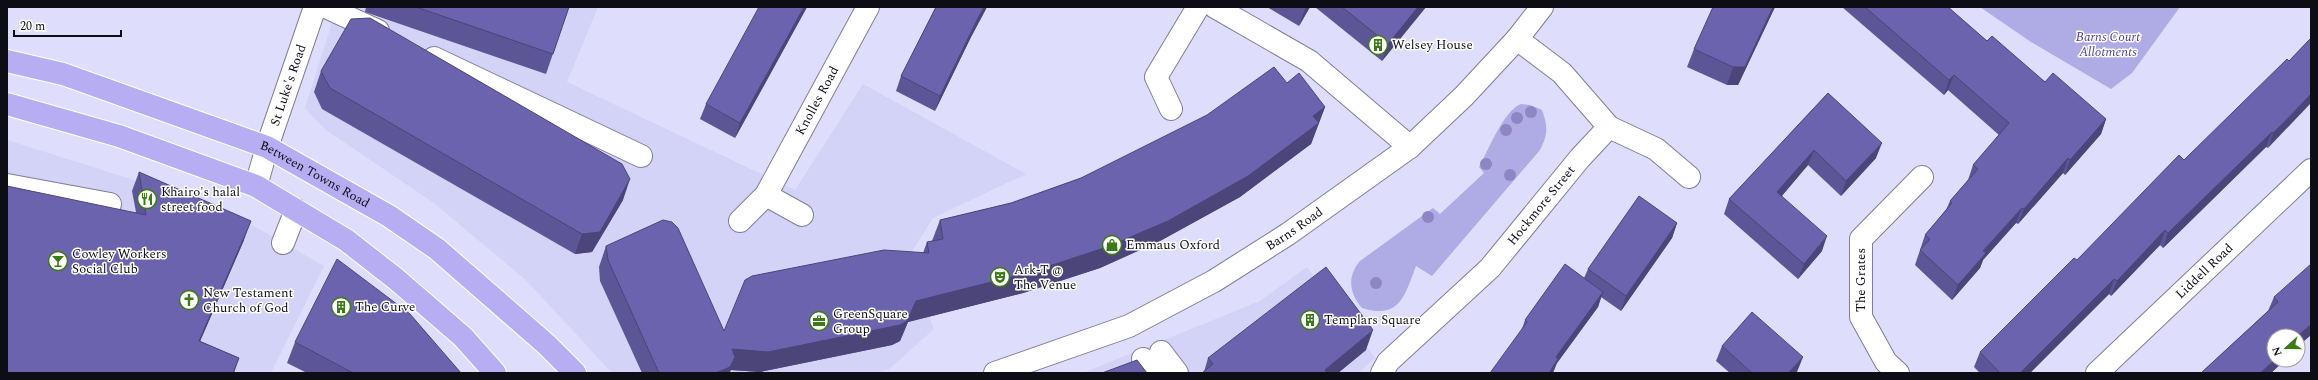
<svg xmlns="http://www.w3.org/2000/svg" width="2318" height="380" viewBox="0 0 2318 380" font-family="Spectral,serif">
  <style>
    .built { fill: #d3d2f7 }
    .green { fill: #aeabe5 }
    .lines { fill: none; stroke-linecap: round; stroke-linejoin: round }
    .minor-casing { stroke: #7f7e99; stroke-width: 24 }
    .major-casing { stroke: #fff; stroke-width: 24 }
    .minor { stroke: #fff; stroke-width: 22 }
    .major { stroke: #b6adf2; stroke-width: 22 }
    .tree { fill: #8e85c5 }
    .wall { fill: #5c5596 }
    .shaded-wall { fill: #4b457a }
    .building { fill: #6b63ae; stroke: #4b457a }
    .labels { text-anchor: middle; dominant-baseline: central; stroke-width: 3; stroke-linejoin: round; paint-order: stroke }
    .park-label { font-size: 13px; font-style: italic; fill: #4d3d99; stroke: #fff }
    .poi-label { font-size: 13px; fill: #0d0d16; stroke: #fff; text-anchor: start }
    .street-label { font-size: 13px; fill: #0d0d16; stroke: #fff }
  </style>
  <rect width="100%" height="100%" fill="#deddfb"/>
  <g class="built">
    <path d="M337,7H598L567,82L795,190L863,84L1026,174L933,218L907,259L934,329L889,369L876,373H612L526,280L434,203L326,130L305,108Z"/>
    <path d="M7,140L194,199L252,225L324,266L271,373H7Z"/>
    <path d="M1307,267L1375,358L1358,373H1083L1260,301Z"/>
  </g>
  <g class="green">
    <path d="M1980,7H2180L2132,73L2111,89L2031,42Z"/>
    <path d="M1521,104L1530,105L1542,110C1548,126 1548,135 1540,150L1432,276L1416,266C1405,295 1400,320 1362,308C1349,293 1347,276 1360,261L1433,208L1440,214L1484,173L1479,167C1488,151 1504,110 1521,104Z"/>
  </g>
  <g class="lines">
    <defs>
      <g id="minor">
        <path d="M326,7L378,31"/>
        <path d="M1215,7L1309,61L1410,147"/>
        <path d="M434,58L641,156"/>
        <path d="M1171,109L1156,77L1198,7"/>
        <path d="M1609,127L1656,149L1689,177"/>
        <path d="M7,185L110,204"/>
        <path id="s1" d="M256,186L267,147L315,7"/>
        <path d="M766,195L802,215"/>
        <path id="s2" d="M740,221L766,195L868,7"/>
        <path d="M283,243L296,210"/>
        <path d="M1161,352L1177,373"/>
        <path d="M1143,359L1154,373"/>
        <path id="s3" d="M995,373L1129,326L1214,281L1288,234L1410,147L1464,96L1517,39L1542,7"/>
        <path id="s4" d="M1382,373L1388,362L1490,268L1580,158L1609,127L1562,73L1517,39"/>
        <path d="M1898,373L1886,362L1861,317V239L1922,177"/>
        <path id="s5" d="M2097,373L2311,170"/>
      </g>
      <g id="major">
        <path id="s6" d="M7,61L63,74L267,147L389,216L437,249L547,345L575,373"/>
        <path d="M7,104L119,136L256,186L346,240L396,279L463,337L495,373"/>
      </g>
    </defs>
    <use href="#minor" class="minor-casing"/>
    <use href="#major" class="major-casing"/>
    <use href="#minor" class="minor"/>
    <use href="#major" class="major"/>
  </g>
  <g class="tree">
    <circle cx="1531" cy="112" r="6"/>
    <circle cx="1517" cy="118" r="6"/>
    <circle cx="1506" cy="130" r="6"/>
    <circle cx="1486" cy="164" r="6"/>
    <circle cx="1510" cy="175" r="6"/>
    <circle cx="1428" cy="217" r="6"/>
    <circle cx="1376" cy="283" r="6"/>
  </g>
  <g class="wall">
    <path d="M366,7H569L546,74L365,12Z"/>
    <path d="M807,7L735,138L700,119L706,104Z"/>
    <path d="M936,7H987L971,37L935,111L896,91L901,76Z"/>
    <path d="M1267,7H1310L1299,26Z"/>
    <path d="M1315,7H1426L1382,61Z"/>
    <path d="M1775,7L1738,85H1727L1687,67L1694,49Z"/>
    <path d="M1842,7H1948L1987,41L2045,82L2106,119L2101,134L2065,175L2063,173L2018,224L2016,223L1983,260L1980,268L1952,300L1915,265L1925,235L1946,210L1950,201L1968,180L1973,165L1999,135L1948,90L1944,95Z"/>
    <path d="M2311,38L2268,148L2266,147L2163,248L2160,245L2111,296L2109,294L2030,373H1980L1974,367L1980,352L2077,260L2289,61Z"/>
    <path d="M321,71L623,200L592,252L575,254L322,109L314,92Z"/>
    <path d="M1287,83L1325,107L1311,144L1240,197L1160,241L1100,268L1023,293L908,322L900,341L892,345L760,372L731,370L729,373H642L600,281L599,267L606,246L724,331L923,253L927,242L932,241L940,220L1011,203L1081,178Z"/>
    <path d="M1828,93L1876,158L1841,196L1808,165L1782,196L1822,251L1798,279L1724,214L1729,199Z"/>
    <path d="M139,172L244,240L200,341L239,358L234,373H7L136,212L132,191Z"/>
    <path d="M1677,223L1672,238L1621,311L1601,297L1598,307L1557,363L1522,329L1525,320L1584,278L1588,269Z"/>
    <path d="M2274,297L2311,335L2298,346V336L2274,360H2285L2271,373H2201L2268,311Z"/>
    <path d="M295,342L461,373H307L287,363Z"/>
    <path d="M1722,346L1797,372L1796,373H1730L1716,361Z"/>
    <path d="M1366,350L1338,373H1202L1204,372L1208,358Z"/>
  </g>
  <g class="shaded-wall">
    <path d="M804,7H807L735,138L740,123Z"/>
    <path d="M984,7H987L971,37L935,111L940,96L976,22Z"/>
    <path d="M1306,7H1310L1299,26L1305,9Z"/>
    <path d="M1418,7H1426L1382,61L1388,44Z"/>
    <path d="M1773,7H1775L1738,85H1727L1733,67Z"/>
    <path d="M1954,75L1948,90L1944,95L1949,80Z"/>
    <path d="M2311,94V103L2268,148L2273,133Z"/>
    <path d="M1325,107L1311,144L1240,197L1160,241L1100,268L1023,293L908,322L900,341L892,345L760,372L731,370L729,373H716L732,349L1313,116Z"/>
    <path d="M2106,119L2101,134L2065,175L2070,160Z"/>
    <path d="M2272,132L2266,147L2163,248L2168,233Z"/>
    <path d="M1882,143L1876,158L1841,196L1846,181Z"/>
    <path d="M1814,150L1808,165L1772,207L1777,192Z"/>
    <path d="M2068,158L2063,173L2018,224L2024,209Z"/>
    <path d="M630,179L623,200L592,252L575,254L582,234Z"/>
    <path d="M2022,208L2016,223L1983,260L1980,268L1952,300L1958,285L1983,251Z"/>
    <path d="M251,221L244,240L192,360L199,341Z"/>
    <path d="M1677,223L1672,238L1621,311L1626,296Z"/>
    <path d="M2165,230L2160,245L2111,296L2117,281Z"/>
    <path d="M1827,236L1822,251L1798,279L1804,264Z"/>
    <path d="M2114,279L2109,294L2030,373H2020Z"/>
    <path d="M1603,292L1598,307L1557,363L1553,373H1549L1556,357Z"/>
    <path d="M2311,324V335L2298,346V336Z"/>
    <path d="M1373,330L1366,350L1338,373H1324L1325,370Z"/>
    <path d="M1803,357L1797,372L1796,373H1788Z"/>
    <path d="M2275,360H2285L2271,373H2260Z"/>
  </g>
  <g class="building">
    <path d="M416,7H569L553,54Z"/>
    <path d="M759,7H804L740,123L706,104Z"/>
    <path d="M936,7H984L976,22L940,96L901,76Z"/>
    <path d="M1342,7H1418L1388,44Z"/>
    <path d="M1713,7H1773L1745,67H1733L1694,49Z"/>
    <path d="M1865,7H1948L1987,41L1992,36L2045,82L2053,73L2106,119L2070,160L2068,158L2024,209L2022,208L1983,251L1986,253L1958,285L1920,250L1930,239L1925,235L1952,203L1950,201L1978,169L1973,165L2009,123L1954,75L1949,80Z"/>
    <path d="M370,18L622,164L630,179L600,232L582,234L330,88L321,71L351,19Z"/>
    <path d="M2311,38V94L2273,133L2272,132L2168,233L2165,230L2117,281L2114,279L2020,373H2000L1980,352L2074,258L2077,260L2179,155L2184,160L2287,59L2289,61Z"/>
    <path d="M1274,67L1287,83L1299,73L1325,107L1313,116L1319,123L1248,176L1168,221L1107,247L1031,272L916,301L907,321L900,325L768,352L732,349L735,357L730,367L716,373H659L608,260L606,246L663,220L672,222L678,228L724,331L745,280L752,276L884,250L929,253L927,242L943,239L940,220L1011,203L1081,178L1207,115Z"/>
    <path d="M1828,93L1882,143L1846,181L1814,150L1777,192L1827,236L1804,264L1729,199Z"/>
    <path d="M139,172L251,221L199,341L239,358L233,373H7V186L146,215Z"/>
    <path d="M1639,196L1677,223L1626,296L1588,269Z"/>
    <path d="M337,259L410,314L461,373H353L295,342Z"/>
    <path d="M1565,264L1603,292L1556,357L1558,359L1549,373H1490L1527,322L1525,320Z"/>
    <path d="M2311,264V324L2298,336H2274V360H2275L2260,373H2201L2278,302L2274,297Z"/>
    <path d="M1326,267L1373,330L1325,370L1327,373H1202L1213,364L1208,358Z"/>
    <path d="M1752,312L1803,357L1788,373H1752L1722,346Z"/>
    <path d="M1137,360L1147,373H1102Z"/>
  </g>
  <defs>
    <symbol id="building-ring" viewBox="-11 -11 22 22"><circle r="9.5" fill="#fff" stroke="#3c7a17" stroke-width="1.5"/><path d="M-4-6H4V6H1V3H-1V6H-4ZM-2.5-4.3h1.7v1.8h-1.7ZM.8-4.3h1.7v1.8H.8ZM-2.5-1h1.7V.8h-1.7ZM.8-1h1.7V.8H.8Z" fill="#3c7a17"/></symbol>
    <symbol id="restaurant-ring" viewBox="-11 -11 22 22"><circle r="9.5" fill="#fff" stroke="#3c7a17" stroke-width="1.5"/><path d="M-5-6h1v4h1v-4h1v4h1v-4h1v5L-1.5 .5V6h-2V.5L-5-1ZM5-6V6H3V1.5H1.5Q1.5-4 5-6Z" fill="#3c7a17"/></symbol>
    <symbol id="shop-ring" viewBox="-11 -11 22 22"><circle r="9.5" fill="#fff" stroke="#3c7a17" stroke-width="1.5"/><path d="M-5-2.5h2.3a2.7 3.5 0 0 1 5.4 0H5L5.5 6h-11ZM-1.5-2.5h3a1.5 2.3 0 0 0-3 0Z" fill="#3c7a17"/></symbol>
    <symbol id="bar-ring" viewBox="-11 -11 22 22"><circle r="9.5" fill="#fff" stroke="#3c7a17" stroke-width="1.5"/><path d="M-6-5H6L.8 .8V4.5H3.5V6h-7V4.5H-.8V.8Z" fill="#3c7a17"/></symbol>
    <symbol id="theatre-ring" viewBox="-11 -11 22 22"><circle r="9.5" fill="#fff" stroke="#3c7a17" stroke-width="1.5"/><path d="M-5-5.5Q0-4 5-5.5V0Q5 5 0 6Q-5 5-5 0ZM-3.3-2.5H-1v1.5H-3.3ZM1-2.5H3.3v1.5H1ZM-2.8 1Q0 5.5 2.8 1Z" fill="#3c7a17"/></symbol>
    <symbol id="church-ring" viewBox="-11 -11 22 22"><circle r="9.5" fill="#fff" stroke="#3c7a17" stroke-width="1.5"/><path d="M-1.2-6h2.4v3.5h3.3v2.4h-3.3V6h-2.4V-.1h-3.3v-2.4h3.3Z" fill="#3c7a17"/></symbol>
    <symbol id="office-ring" viewBox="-11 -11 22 22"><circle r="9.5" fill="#fff" stroke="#3c7a17" stroke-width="1.5"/><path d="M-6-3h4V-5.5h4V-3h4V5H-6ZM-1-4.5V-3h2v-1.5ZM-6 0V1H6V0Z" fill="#3c7a17"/></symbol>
  </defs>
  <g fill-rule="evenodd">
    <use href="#building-ring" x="1367" y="34" width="22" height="22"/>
    <use href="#restaurant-ring" x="136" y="188" width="22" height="22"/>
    <use href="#shop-ring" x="1101" y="234" width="22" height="22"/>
    <use href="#bar-ring" x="47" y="250" width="22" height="22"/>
    <use href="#theatre-ring" x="989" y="266" width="22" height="22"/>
    <use href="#church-ring" x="178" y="289" width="22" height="22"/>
    <use href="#building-ring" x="330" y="296" width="22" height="22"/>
    <use href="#building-ring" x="1299" y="309" width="22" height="22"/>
    <use href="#office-ring" x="808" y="310" width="22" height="22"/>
  </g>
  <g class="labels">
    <g class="park-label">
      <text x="2108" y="37">Barns Court<tspan x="2108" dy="15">Allotments</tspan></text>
    </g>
    <g class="poi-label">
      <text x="1392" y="45">Welsey House</text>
      <text x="161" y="192">Khairo's halal<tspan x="161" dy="15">street food</tspan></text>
      <text x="1126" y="245">Emmaus Oxford</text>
      <text x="72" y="254">Cowley Workers<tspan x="72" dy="15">Social Club</tspan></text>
      <text x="1014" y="270">Ark-T @<tspan x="1014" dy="15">The Venue</tspan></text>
      <text x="203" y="293">New Testament<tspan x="203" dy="15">Church of God</tspan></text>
      <text x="355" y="307">The Curve</text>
      <text x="833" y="314">GreenSquare<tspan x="833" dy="15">Group</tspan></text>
      <text x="1324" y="320">Templars Square</text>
    </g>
    <g class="street-label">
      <text stroke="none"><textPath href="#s1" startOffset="106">St Luke's Road</textPath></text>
      <text stroke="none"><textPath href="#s2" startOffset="144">Knolles Road</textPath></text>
      <text stroke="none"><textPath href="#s6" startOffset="329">Between Towns Road</textPath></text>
      <text stroke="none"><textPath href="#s4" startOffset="232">Hockmore Street</textPath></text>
      <text stroke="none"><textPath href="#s3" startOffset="334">Barns Road</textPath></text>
      <text stroke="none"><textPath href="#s5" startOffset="148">Liddell Road</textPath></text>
      <text transform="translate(1861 280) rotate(-90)">The Grates</text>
    </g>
  </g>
  <rect width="2318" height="380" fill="none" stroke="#0d0d16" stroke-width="16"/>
  <g transform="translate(2286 348) rotate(249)"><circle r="19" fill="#ffffff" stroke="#9e9ea2"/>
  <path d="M0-3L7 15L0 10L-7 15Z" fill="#3c7a17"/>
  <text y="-6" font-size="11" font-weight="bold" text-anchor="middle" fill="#0d0d16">N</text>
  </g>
  <path d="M14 30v6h107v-6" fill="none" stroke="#0d0d16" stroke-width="2"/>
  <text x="20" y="30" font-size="12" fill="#0d0d16" stroke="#ffffff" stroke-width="3" paint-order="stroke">20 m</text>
</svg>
